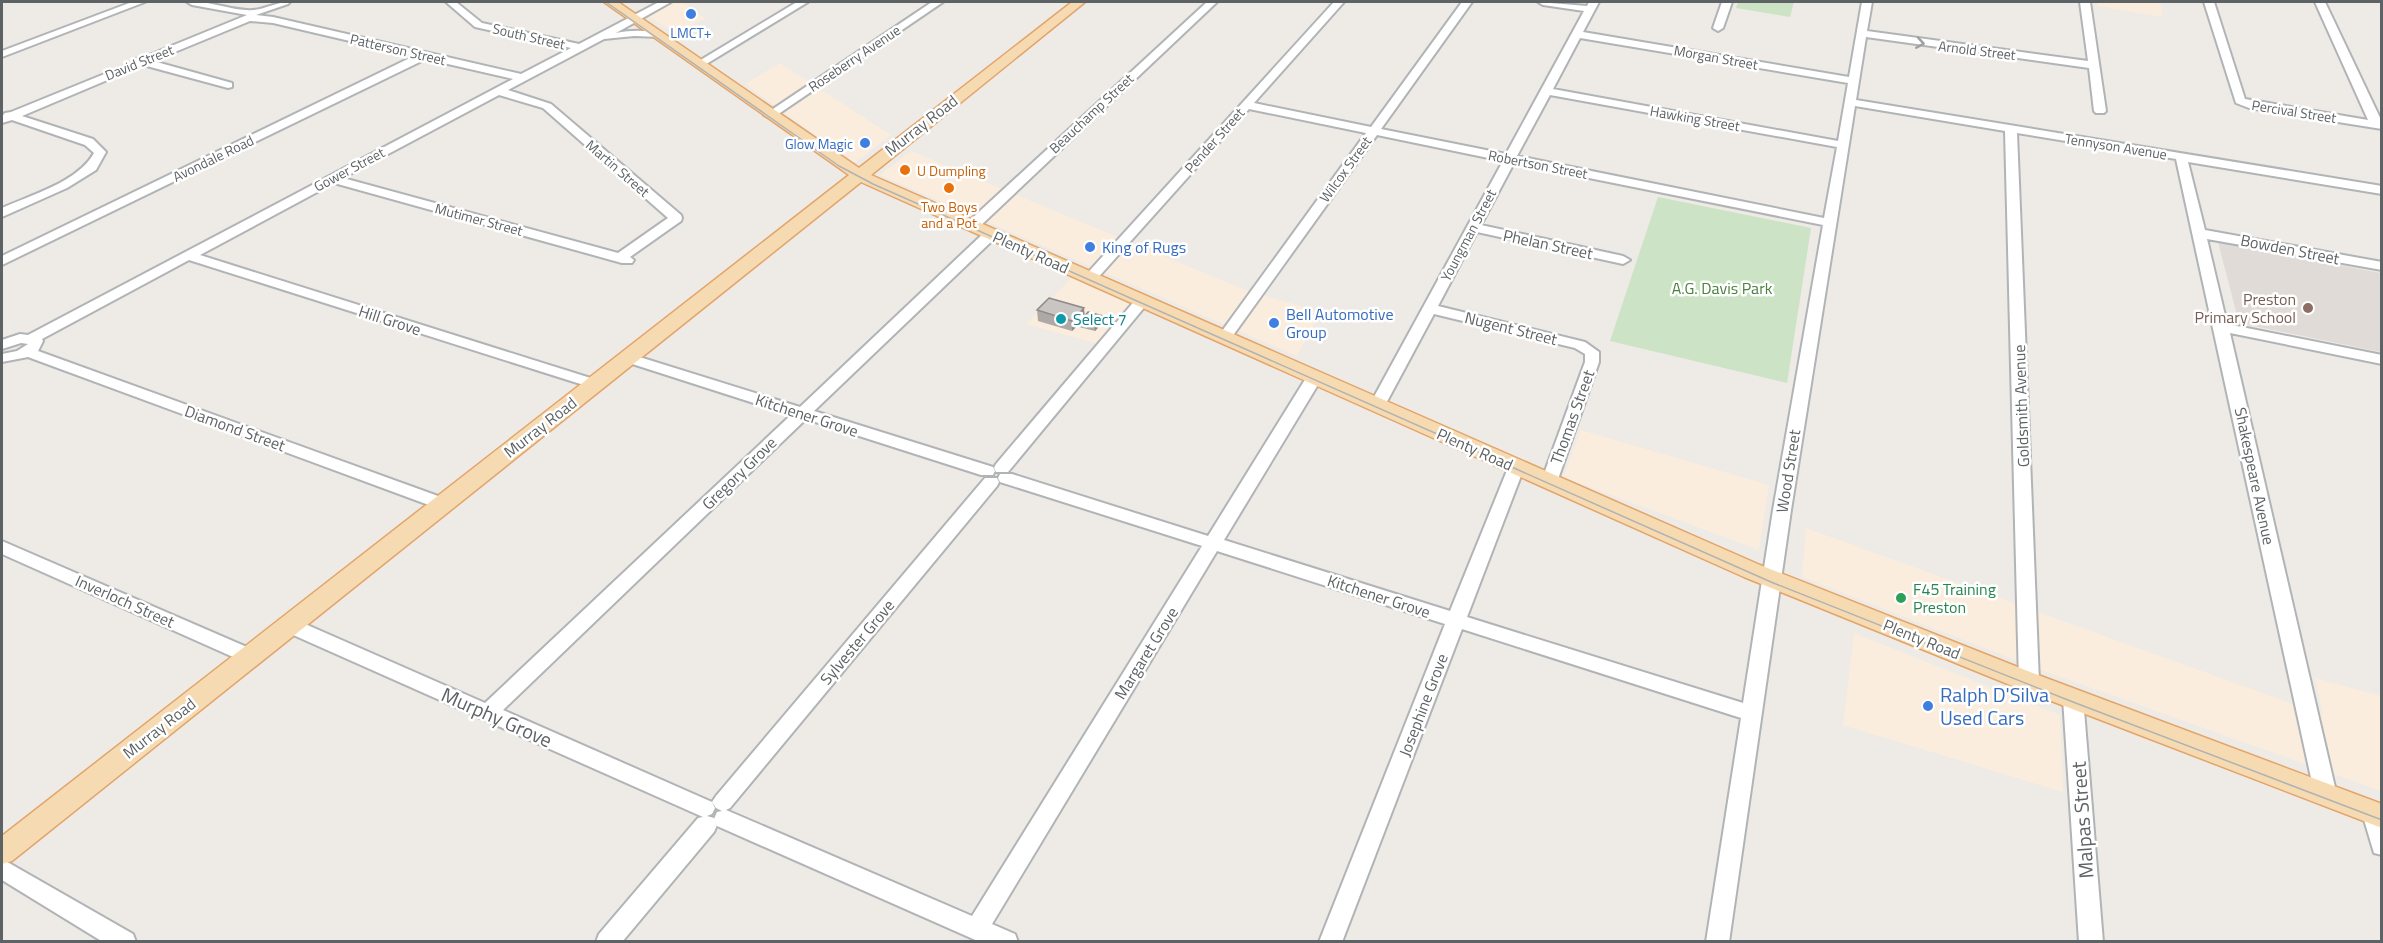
<svg xmlns="http://www.w3.org/2000/svg" width="2383" height="943" viewBox="0 0 2383 943" font-family="'Titillium Web',sans-serif">
  <style>
    .commercial { fill: #faedde }
    .education { fill: #e0dbd7 }
    .green { fill: #cce3c5 }
    .lines { fill: none; stroke-linecap: round; stroke-linejoin: round }
    .minor-casing { stroke: #b1b4b6; stroke-width: 4 }
    .major-casing { stroke: #e3a46a; stroke-width: 3 }
    .minor { fill: #fff; fill-rule: evenodd }
    .major { fill: #f6dbb2; fill-rule: evenodd }
    .tram { stroke: #b1b2b2; stroke-width: 1.5 }
    .wall { fill: #ada9a7 }
    .shaded-wall { fill: #8d8a88 }
    .building { fill: #c9c5c2; stroke: #8d8a88; stroke-width: 1.5 }
    .oneway { stroke: #9ea1a2 }
    .shop-dot { fill: #3f7fe0; stroke: #fff; stroke-width: 2 }
    .food-dot { fill: #e8710a; stroke: #fff; stroke-width: 2 }
    .education-dot { fill: #8d6e63; stroke: #fff; stroke-width: 2 }
    .culture-dot { fill: #0f9aa8; stroke: #fff; stroke-width: 2 }
    .leisure-dot { fill: #2e9e5b; stroke: #fff; stroke-width: 2 }
    .labels { text-anchor: middle; dominant-baseline: central; stroke-width: 5; stroke-linejoin: round; paint-order: stroke }
    .far-shop-label { font-size: 14px; fill: #366cbe; stroke: #fff }
    .far-street-label { font-size: 14px; fill: #5d6264; stroke: #fff }
    .far-food-label { font-size: 14px; fill: #c56008; stroke: #fff; text-anchor: start }
    .street-label { font-size: 16px; fill: #5d6264; stroke: #fff }
    .shop-label { font-size: 16px; fill: #366cbe; stroke: #fff; text-anchor: start }
    .park-label { font-size: 16px; fill: #4b823f; stroke: #fff }
    .education-label { font-size: 16px; fill: #785e54; stroke: #fff; text-anchor: end }
    .culture-label { font-size: 16px; fill: #0d838f; stroke: #fff; text-anchor: start }
    .leisure-label { font-size: 16px; fill: #27864d; stroke: #fff; text-anchor: start }
    .near-shop-label { font-size: 20px; fill: #366cbe; stroke: #fff; text-anchor: start }
    .near-street-label { font-size: 20px; fill: #5d6264; stroke: #fff }
  </style>
  <rect width="100%" height="100%" fill="#eeeae5"/>
  <g class="commercial">
    <path d="M676,2H683L705,18L676,33L648,16Z"/>
    <path d="M2098,2H2160L2163,17L2098,6Z"/>
    <path d="M780,63L891,135L854,163L745,84Z"/>
    <path d="M911,151L1245,290L1321,312L1297,356L880,175Z"/>
    <path d="M1071,278L1131,305L1098,344L1026,324Z"/>
    <path d="M1581,430L1769,485L1759,550L1563,477Z"/>
    <path d="M1806,528L2323,715L2315,678L2381,696V791L2041,670L1802,577Z"/>
    <path d="M1854,633L2060,715L2063,792L1843,725Z"/>
  </g>
  <path class="education" d="M2218,242L2381,273V352L2239,323Z"/>
  <g class="green">
    <path d="M1738,2H1794L1790,17L1736,8Z"/>
    <path d="M1658,197L1811,228L1787,383L1610,341Z"/>
  </g>
  <g class="lines">
    <defs>
      <g id="minor">
        <path d="M132,2H145L2,57V51Z"/>
        <path d="M187,2C210,0 235,12 253,10C266,9 276,2 290,2L288,4L256,15L273,17L521,74L571,48L475,27L446,2H456L482,23L579,44L659,2H671L616,33C631,30 645,30 660,33V37L634,36L604,39L508,90L551,104L681,215L682,218L681,221L630,257L634,260L632,263H622L334,183L200,255L600,381L603,384L600,387H590L189,260L42,339L43,341L38,351L449,500L451,504L449,508H437L28,357L2,362V354L17,351L28,344L21,343L2,349V340L20,334L28,335L513,79L426,59L2,265V256L414,56L273,23L250,21L153,61L232,83V87L228,88L143,65L22,116L93,139L106,152L96,170L67,188L2,217V208C31,195 78,182 94,153L85,145L12,120L2,123V116L5,113L11,112L134,62L135,59L142,58L247,15L192,5ZM499,95L543,108L668,218L618,253L343,178Z"/>
        <path d="M797,2H808L703,66L699,67L694,64Z"/>
        <path d="M932,2H943L774,117L770,118L764,115Z"/>
        <path d="M1207,2H1217L977,229H967L965,226L967,223Z"/>
        <path d="M1334,2H1344L1254,103L1371,127L1462,2H1472L1381,129L1506,154L1584,11L1543,5L1538,2L1587,6L1589,2H1599L1583,32L1849,77L1862,2H1872L1867,31L2088,61L2080,2H2090L2106,111L2104,113H2096L2094,111L2089,68L1866,37L1856,100L2382,186V194L2188,162L2205,230L2382,262V270L2207,239L2227,324L2382,355V364L2230,333L2337,796L2333,802L2326,805L2319,802L2315,796L2176,159L2017,133L2039,682L2036,687L2029,690L2022,687L2019,682L2005,131L1855,106L1791,510L1729,942H1706L1741,718L1462,629L1342,942H1319L1445,624L1217,551L992,924L1015,934L1018,942H980L717,826L714,819L717,812L722,811L716,808L712,802L716,796L985,478H997L999,482L997,486L730,808L726,810L972,916L1202,546L1000,482L998,478L1000,474H1012L1208,536L1306,378L1314,373L1322,378L1224,540L1450,611L1508,468L1510,464H1522L1524,468L1467,617L1743,703L1773,510L1823,225L1514,163L1481,225L1623,256L1630,260L1623,264L1477,232L1438,306L1585,342L1599,352V362L1557,482L1555,486H1543L1541,482L1585,362V354L1575,348L1434,314L1383,409H1371L1369,406L1503,161L1377,135L1229,341L1224,342L1217,338L1366,133L1249,109L1095,281L1090,282L1083,278ZM1580,38L1848,83L1838,141L1553,89ZM1550,95L1837,147L1824,218L1517,156Z"/>
        <path d="M1722,2H1732L1723,28L1718,31L1713,28Z"/>
        <path d="M2204,2H2214L2245,99L2368,120L2315,2H2325L2382,122V129L2249,108L2236,103Z"/>
        <path d="M991,230L996,231L998,234L996,237L814,411L993,467L995,471L993,475H981L806,419L503,710L712,802L715,808L712,814L707,816L714,818L717,825L714,832L622,942H596L599,934L698,818L703,817L282,630L280,625L282,620L289,618L296,620L485,703L791,415L623,361L621,358L623,355H633L800,407L986,231Z"/>
        <path d="M1142,297L1149,301L1147,304L1008,472H996L994,468L996,464L1137,298Z"/>
        <path d="M2,541L256,651L259,656L256,661L249,663L242,661L2,554Z"/>
        <path d="M2073,690L2080,692L2083,698L2103,942H2079L2063,698L2066,692Z"/>
        <path d="M2373,804L2382,809V855L2374,853L2362,813L2365,806Z"/>
        <path d="M2,859L133,934L136,942H103L2,880Z"/>
      </g>
      <path id="major" d="M604,2H618L859,168L1072,2H1085L871,175L1760,565L2038,675L2382,804V828L2020,689L1744,577L861,182L12,861L2,864V836L849,175Z"/>
    </defs>
    <use href="#minor" class="minor-casing"/>
    <use href="#major" class="major-casing"/>
    <use href="#minor" class="minor"/>
    <use href="#major" class="major"/>
    <path class="tram" d="M606,2L839,166L873,184L1771,582L2073,702L2382,820"/>
  </g>
  <path class="wall" d="M1037,310L1084,315L1103,316L1104,321L1095,331L1079,327V324L1072,331L1038,321Z"/>
  <g class="shaded-wall">
    <path d="M1084,308L1085,318L1079,322V324L1072,331V321Z"/>
    <path d="M1103,316L1104,321L1095,331V326Z"/>
  </g>
  <g class="building">
    <path d="M1049,298L1084,308L1072,321L1037,310Z"/>
    <path d="M1088,312L1103,316L1095,326L1079,322Z"/>
  </g>
  <defs><path id="oneway-chevron" d="M-2-3.5L2.5 0L-2 3.5" fill="none" stroke-width="1.6" stroke-linecap="round" stroke-linejoin="round" transform="scale(1.5)"/></defs>
  <use class="oneway" href="#oneway-chevron" transform="translate(1920 43) rotate(9)"/>
  <g class="shop-dot">
    <circle cx="691" cy="14" r="6"/>
    <circle cx="865" cy="143" r="6"/>
    <circle cx="1090" cy="247" r="6"/>
    <circle cx="1274" cy="323" r="6"/>
    <circle cx="1928" cy="706" r="6"/>
  </g>
  <g class="food-dot">
    <circle cx="905" cy="170" r="6"/>
    <circle cx="949" cy="188" r="6"/>
  </g>
  <circle class="education-dot" cx="2308" cy="308" r="6"/>
  <circle class="culture-dot" cx="1061" cy="319" r="6"/>
  <circle class="leisure-dot" cx="1901" cy="598" r="6"/>
  <g class="labels">
    <g class="far-shop-label">
      <text x="691" y="32">LMCT+</text>
      <text x="853" y="143" text-anchor="end">Glow Magic</text>
    </g>
    <g class="far-street-label">
      <text transform="translate(529 36) rotate(13)">South Street</text>
      <text transform="translate(398 49) rotate(13)">Patterson Street</text>
      <text transform="translate(1977 50) rotate(7)">Arnold Street</text>
      <text transform="translate(1716 57) rotate(10)">Morgan Street</text>
      <text transform="translate(854 58) rotate(-34)">Roseberry Avenue</text>
      <text transform="translate(139 62) rotate(-22)">David Street</text>
      <text transform="translate(2294 111) rotate(9)">Percival Street</text>
      <text transform="translate(1091 113) rotate(-43)">Beauchamp Street</text>
      <text transform="translate(1695 118) rotate(10)">Hawking Street</text>
      <text transform="translate(1214 140) rotate(-48)">Pender Street</text>
      <text transform="translate(2116 146) rotate(9)">Tennyson Avenue</text>
      <text transform="translate(213 158) rotate(-26)">Avondale Road</text>
      <text transform="translate(1538 164) rotate(11)">Robertson Street</text>
      <text transform="translate(618 168) rotate(41)">Martin Street</text>
      <text transform="translate(349 169) rotate(-28)">Gower Street</text>
      <text transform="translate(1345 169) rotate(-54)">Wilcox Street</text>
      <text transform="translate(479 219) rotate(15)">Mutimer Street</text>
      <text transform="translate(1468 235) rotate(-62)">Youngman Street</text>
    </g>
    <g class="far-food-label">
      <text x="917" y="170">U Dumpling</text>
      <text x="949" y="206" text-anchor="middle">Two Boys<tspan x="949" dy="16">and a Pot</tspan></text>
    </g>
    <g class="street-label">
      <text transform="translate(921 125) rotate(-38)">Murray Road</text>
      <text transform="translate(1548 244) rotate(12)">Phelan Street</text>
      <text transform="translate(2290 249) rotate(11)">Bowden Street</text>
      <text transform="translate(1031 252) rotate(24)">Plenty Road</text>
      <text transform="translate(390 320) rotate(18)">Hill Grove</text>
      <text transform="translate(1511 328) rotate(14)">Nugent Street</text>
      <text transform="translate(2021 406) rotate(-92)">Goldsmith Avenue</text>
      <text transform="translate(807 415) rotate(18)">Kitchener Grove</text>
      <text transform="translate(1572 417) rotate(-70)">Thomas Street</text>
      <text transform="translate(540 427) rotate(-38)">Murray Road</text>
      <text transform="translate(235 428) rotate(20)">Diamond Street</text>
      <text transform="translate(1475 449) rotate(24)">Plenty Road</text>
      <text transform="translate(1788 471) rotate(-81)">Wood Street</text>
      <text transform="translate(739 473) rotate(-44)">Gregory Grove</text>
      <text transform="translate(2255 476) rotate(78)">Shakespeare Avenue</text>
      <text transform="translate(1379 596) rotate(18)">Kitchener Grove</text>
      <text transform="translate(125 601) rotate(24)">Inverloch Street</text>
      <text transform="translate(1922 639) rotate(22)">Plenty Road</text>
      <text transform="translate(857 642) rotate(-50)">Sylvester Grove</text>
      <text transform="translate(1146 653) rotate(-58)">Margaret Grove</text>
      <text transform="translate(1423 705) rotate(-69)">Josephine Grove</text>
      <text transform="translate(159 728) rotate(-38)">Murray Road</text>
    </g>
    <g class="shop-label">
      <text x="1102" y="247">King of Rugs</text>
      <text x="1286" y="314">Bell Automotive<tspan x="1286" dy="18">Group</tspan></text>
    </g>
    <g class="park-label">
      <text x="1722" y="288">A.G. Davis Park</text>
    </g>
    <g class="education-label">
      <text x="2296" y="299">Preston<tspan x="2296" dy="18">Primary School</tspan></text>
    </g>
    <g class="culture-label">
      <text x="1073" y="319">Select 7</text>
    </g>
    <g class="leisure-label">
      <text x="1913" y="589">F45 Training<tspan x="1913" dy="18">Preston</tspan></text>
    </g>
    <g class="near-shop-label">
      <text x="1940" y="694">Ralph D'Silva<tspan x="1940" dy="23">Used Cars</tspan></text>
    </g>
    <g class="near-street-label">
      <text transform="translate(497 717) rotate(24)">Murphy Grove</text>
      <text transform="translate(2082 820) rotate(-94)">Malpas Street</text>
    </g>
  </g>
  <rect width="2383" height="943" fill="none" stroke="#5d6264" stroke-width="6"/>
</svg>
